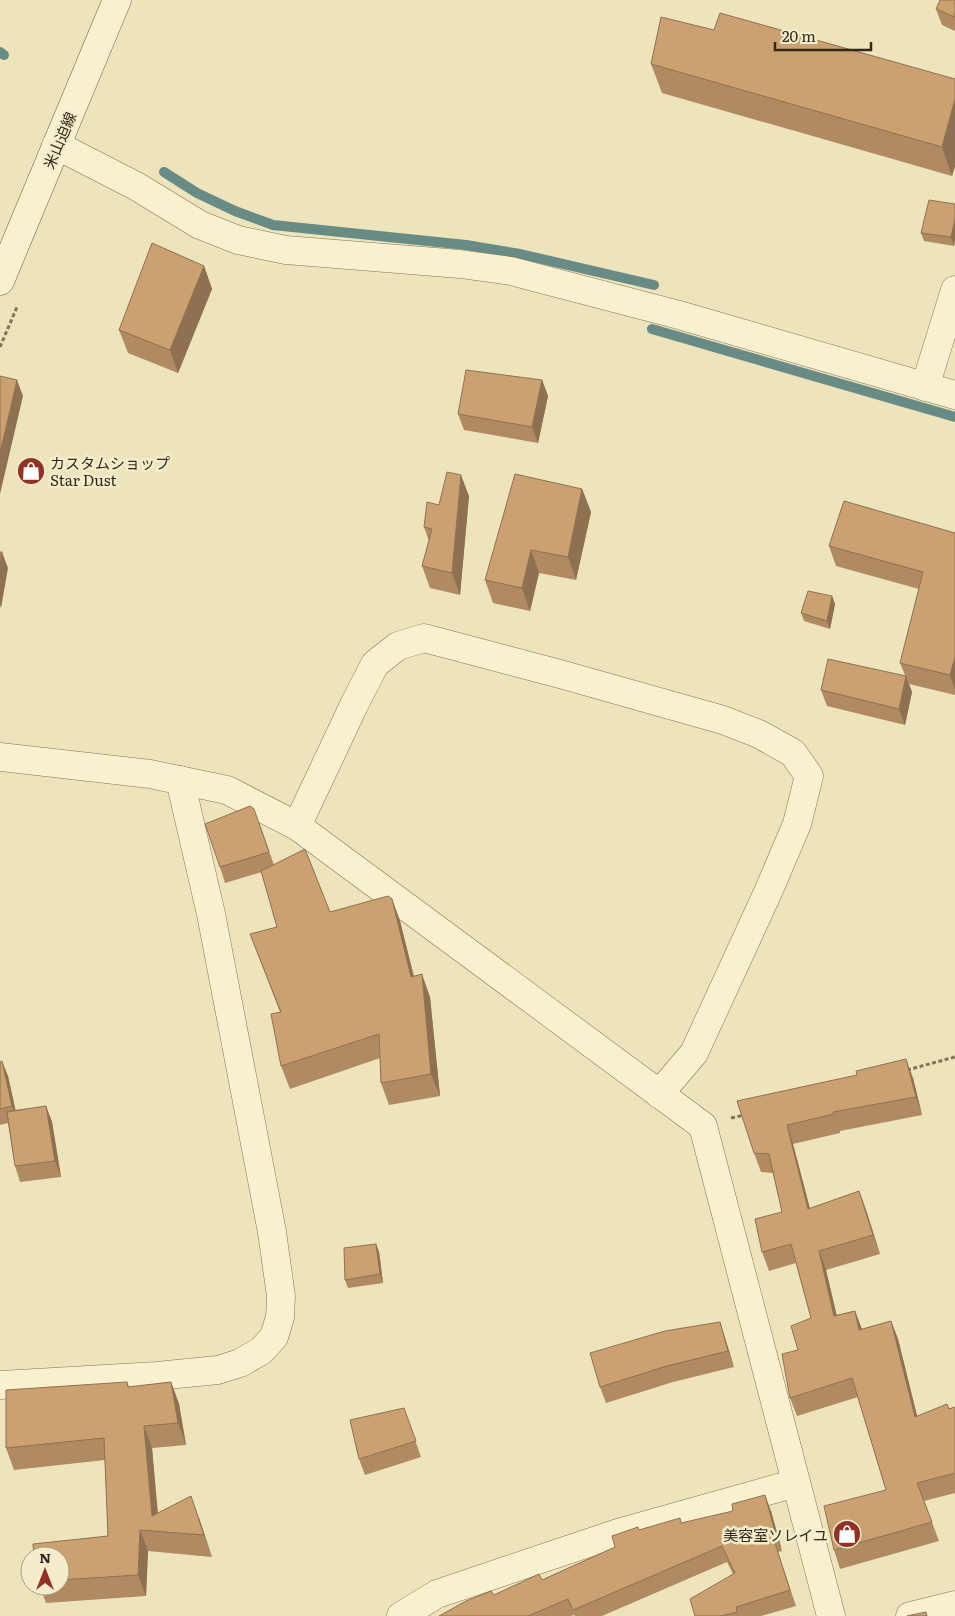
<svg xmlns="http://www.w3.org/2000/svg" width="955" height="1616" viewBox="0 0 955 1616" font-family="Literata,'Noto Sans JP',serif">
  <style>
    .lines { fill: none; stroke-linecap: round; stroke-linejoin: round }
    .stream { stroke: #688b86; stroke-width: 10 }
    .street-casing { stroke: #847356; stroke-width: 29 }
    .secondary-casing { stroke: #65543a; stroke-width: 29 }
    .path { stroke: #847356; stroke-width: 3; stroke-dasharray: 4 2.5; stroke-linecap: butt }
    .street { stroke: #f8f0cf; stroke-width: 28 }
    .secondary { stroke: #f8f0cf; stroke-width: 28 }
    .wall { fill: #af8a62 }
    .shaded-wall { fill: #8e7150 }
    .building { fill: #cba172; stroke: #8e7150 }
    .labels { text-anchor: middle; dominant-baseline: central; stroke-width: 5; stroke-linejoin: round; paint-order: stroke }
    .street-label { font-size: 15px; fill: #33291b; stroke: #f4edcb }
    .poi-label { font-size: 15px; fill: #33291b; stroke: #f4edcb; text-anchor: start }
  </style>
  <rect width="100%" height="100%" fill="#ede4bc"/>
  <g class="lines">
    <g class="stream">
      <path d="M0,52L4,55"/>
      <path d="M164,172L197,193L235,211L273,225L466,245L520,254L654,285"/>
      <path d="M652,329L955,417"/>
    </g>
    <defs>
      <g id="street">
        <path d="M56,145L136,186L200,225L238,240L286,250L460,264L511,271L679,315L955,395"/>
        <path d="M925,387L955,290"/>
        <path d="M0,757L150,774L227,790L297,826L703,1126L831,1616"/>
        <path d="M297,826L354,705L375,664L398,646L424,638L560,674L723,720L759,734L793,753L809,776L797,824L768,892L694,1053L659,1094"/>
        <path d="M0,1385L157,1376L218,1370L240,1363L261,1351L274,1337L280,1317L281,1296L272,1232L211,914L180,780"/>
        <path d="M401,1616L437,1594L618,1533L796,1483"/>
        <path d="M910,1616L955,1605"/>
      </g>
      <path id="secondary" d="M0,281L117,0"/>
    </defs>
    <use href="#street" class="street-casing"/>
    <use href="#secondary" class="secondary-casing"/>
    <g class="path">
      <path d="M0,347L17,307"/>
      <path d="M907,1070L955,1057"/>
      <path d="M731,1118L745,1115"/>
    </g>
    <use href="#street" class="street"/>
    <use href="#secondary" class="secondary"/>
  </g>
  <g class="wall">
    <path d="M955,0V31L942,25L936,9Z"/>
    <path d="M714,30L955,79V166L952,176L662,93L651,64Z"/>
    <path d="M955,204V240L954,246L924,241L921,233Z"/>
    <path d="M204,266L212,289L178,373L128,353L119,330Z"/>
    <path d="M542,380L548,396L538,443L464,430L458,414Z"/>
    <path d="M582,489L591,512L576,580L539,573L530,611L493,603L485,580Z"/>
    <path d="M469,496L460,595L430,588L422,566L429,541L424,527L439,505Z"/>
    <path d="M955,533V695L909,684L912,692L905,725L827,706L821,690L905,675L900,663L919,589L836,566L829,546Z"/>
    <path d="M832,596L835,604L830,629L804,621L801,613Z"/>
    <path d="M260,825L274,865L330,912L392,899L400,921L414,976L430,997L440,1096L389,1105L381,1083L380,1058L290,1089L281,1066L280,1012L250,934L277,927L262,872L225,883L220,867Z"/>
    <path d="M0,1062L8,1076L15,1110L46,1106L52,1122L61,1177L20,1182L15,1166L8,1123L0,1125Z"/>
    <path d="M913,1078L922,1115L840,1131V1133L793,1144L810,1209L859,1191L866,1210L880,1254L826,1270L837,1316L855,1311L862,1329L891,1321L898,1339L917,1416L955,1407V1493L924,1501L939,1541L840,1569L834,1550L886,1490L858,1397L797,1416L790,1398L798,1350L811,1318L796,1263L769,1271L762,1252L782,1212L773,1173L761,1172L754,1153L737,1101Z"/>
    <path d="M376,1244L379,1252L383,1283L348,1288L345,1280Z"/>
    <path d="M720,1322L734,1367L673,1382L606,1403L600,1387Z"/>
    <path d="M127,1382L129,1387L171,1382L179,1404L186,1445L152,1448L158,1513L199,1518L212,1557L148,1551L146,1596L46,1603L40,1586H60V1556L108,1536L105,1460L14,1470L6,1448Z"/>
    <path d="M404,1408L421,1457L365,1475L359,1459Z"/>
    <path d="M771,1511L782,1551L778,1552L796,1606L761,1616H695L733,1574L727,1562L602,1616H575L574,1615L571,1616H439L494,1595L542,1580L615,1547L639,1530L682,1523Z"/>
  </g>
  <g class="shaded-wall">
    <path d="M955,99V166L952,176L942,147Z"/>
    <path d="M955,219V240L954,246L951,237Z"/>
    <path d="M204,266L212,289L178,373L170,350Z"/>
    <path d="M17,380L23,396L0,494V453Z"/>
    <path d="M542,380L548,396L538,443L532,427Z"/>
    <path d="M461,475L469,496L460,595L452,573Z"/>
    <path d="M582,489L591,512L576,580L568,557Z"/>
    <path d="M531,550L539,573L530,611L522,588Z"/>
    <path d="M2,552L8,568L1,608L0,605V566Z"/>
    <path d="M832,596L835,604L830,629L827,621Z"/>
    <path d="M955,657V690L950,675Z"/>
    <path d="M906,676L912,692L905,725L899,709Z"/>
    <path d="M392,899L400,921L419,999L411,977Z"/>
    <path d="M422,974L430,997L440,1096L431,1074Z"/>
    <path d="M906,1059L913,1078L922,1115L916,1097Z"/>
    <path d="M2,1061L8,1076L18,1121L12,1106Z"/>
    <path d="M46,1106L52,1122L61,1177L55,1161Z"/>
    <path d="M787,1125L793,1144L815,1228L808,1209Z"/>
    <path d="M859,1191L866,1210L880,1254L873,1235Z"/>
    <path d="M376,1244L379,1252L383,1283L380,1274Z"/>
    <path d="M819,1251L826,1270L841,1335L834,1316Z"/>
    <path d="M855,1311L862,1330H859Z"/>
    <path d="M891,1321L898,1339L922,1436L915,1417Z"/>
    <path d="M720,1322L725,1338L734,1367L728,1351Z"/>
    <path d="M171,1382L179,1404L186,1445L178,1423Z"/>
    <path d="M144,1426L152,1448L159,1531L152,1516Z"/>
    <path d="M765,1495L771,1511L782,1551L776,1536Z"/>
    <path d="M191,1496L199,1518L212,1557L204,1535Z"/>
    <path d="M140,1530L148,1551L146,1596L138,1575Z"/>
  </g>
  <g class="building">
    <path d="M940,0H955V17L936,9Z"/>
    <path d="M720,13L955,79V99L942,147L651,64L661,17L714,30Z"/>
    <path d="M929,200L955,204V219L951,237L921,233Z"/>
    <path d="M152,243L204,266L170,350L119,330Z"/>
    <path d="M466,370L542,380L532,427L458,414Z"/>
    <path d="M0,376L17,380L0,453Z"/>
    <path d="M447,472L461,475L452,573L422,566L432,529L424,527L427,502L439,505Z"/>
    <path d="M515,474L582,489L568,557L531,550L522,588L485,580Z"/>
    <path d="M844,501L955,533V657L950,675L900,663L923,572L829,546Z"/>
    <path d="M0,552H2L0,566Z"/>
    <path d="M808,591L832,596L827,621L801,613Z"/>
    <path d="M828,659L906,676L899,709L821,690Z"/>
    <path d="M250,806L254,809L269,852L220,867L205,824Z"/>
    <path d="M305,849L330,912L388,896L392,899L411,977L422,974L431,1074L381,1083L379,1034L281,1066L271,1014L281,1012L250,934L277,927L261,871Z"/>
    <path d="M906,1059L916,1097L833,1112L834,1114L787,1125L808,1209L859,1191L873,1235L819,1251L834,1316L855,1311L859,1330L891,1321L915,1417L947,1404L949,1409L955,1407V1473L917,1483L932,1522L834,1550L824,1506L886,1490L852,1378L790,1398L782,1354L798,1350L791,1326L811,1318L791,1244L762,1252L755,1219L782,1212L769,1154L754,1153L737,1101L857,1075L856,1071Z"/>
    <path d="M2,1061L12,1106L0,1109V1062Z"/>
    <path d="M46,1106L55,1161L15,1166L7,1112Z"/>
    <path d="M376,1244L380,1274L345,1280L344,1248Z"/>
    <path d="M720,1322L728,1351L667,1366L600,1387L590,1353L665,1331Z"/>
    <path d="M127,1382L128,1387L171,1382L178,1423L144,1426L152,1516L191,1496L204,1535L140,1530L138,1575L60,1580V1556H34L33,1544L108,1536L104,1438L6,1448V1390Z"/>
    <path d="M404,1408L416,1441L359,1459L350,1420Z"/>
    <path d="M765,1495L776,1536L773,1537L790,1590L736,1607L737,1612L721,1616H695L690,1599L735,1573L722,1546L573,1610L568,1599L528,1616H439L466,1601L491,1591L494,1595L539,1574L542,1580L615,1547L612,1536L638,1527L639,1530L680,1518L681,1523L733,1511L732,1504Z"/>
    <path d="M926,1612L927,1616H907Z"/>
  </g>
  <defs>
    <symbol id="shop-disc" viewBox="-11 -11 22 22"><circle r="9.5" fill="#923227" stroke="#f4edcb"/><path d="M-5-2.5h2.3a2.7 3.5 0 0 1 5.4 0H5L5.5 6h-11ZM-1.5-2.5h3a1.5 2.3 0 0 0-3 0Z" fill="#fff"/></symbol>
  </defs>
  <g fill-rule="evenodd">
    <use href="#shop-disc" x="15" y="455" width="32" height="32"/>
    <use href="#shop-disc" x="831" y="1518" width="32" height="32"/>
  </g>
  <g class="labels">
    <g class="street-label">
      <text transform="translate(59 140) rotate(-67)">米山迫線</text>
    </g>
    <g class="poi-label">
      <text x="50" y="462">カスタムショップ<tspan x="50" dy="17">Star Dust</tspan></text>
      <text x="828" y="1534" text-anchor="end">美容室ソレイユ</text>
    </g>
  </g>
  <g transform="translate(45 1571)"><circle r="24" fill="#f4edcb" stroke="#a79f85"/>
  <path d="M0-4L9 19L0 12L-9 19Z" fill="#923227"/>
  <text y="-8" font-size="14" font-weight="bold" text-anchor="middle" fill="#33291b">N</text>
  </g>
  <path d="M775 42v8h96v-8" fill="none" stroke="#33291b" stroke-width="2.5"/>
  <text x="782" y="42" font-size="15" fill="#33291b" stroke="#f4edcb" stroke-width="4" paint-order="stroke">20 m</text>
</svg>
